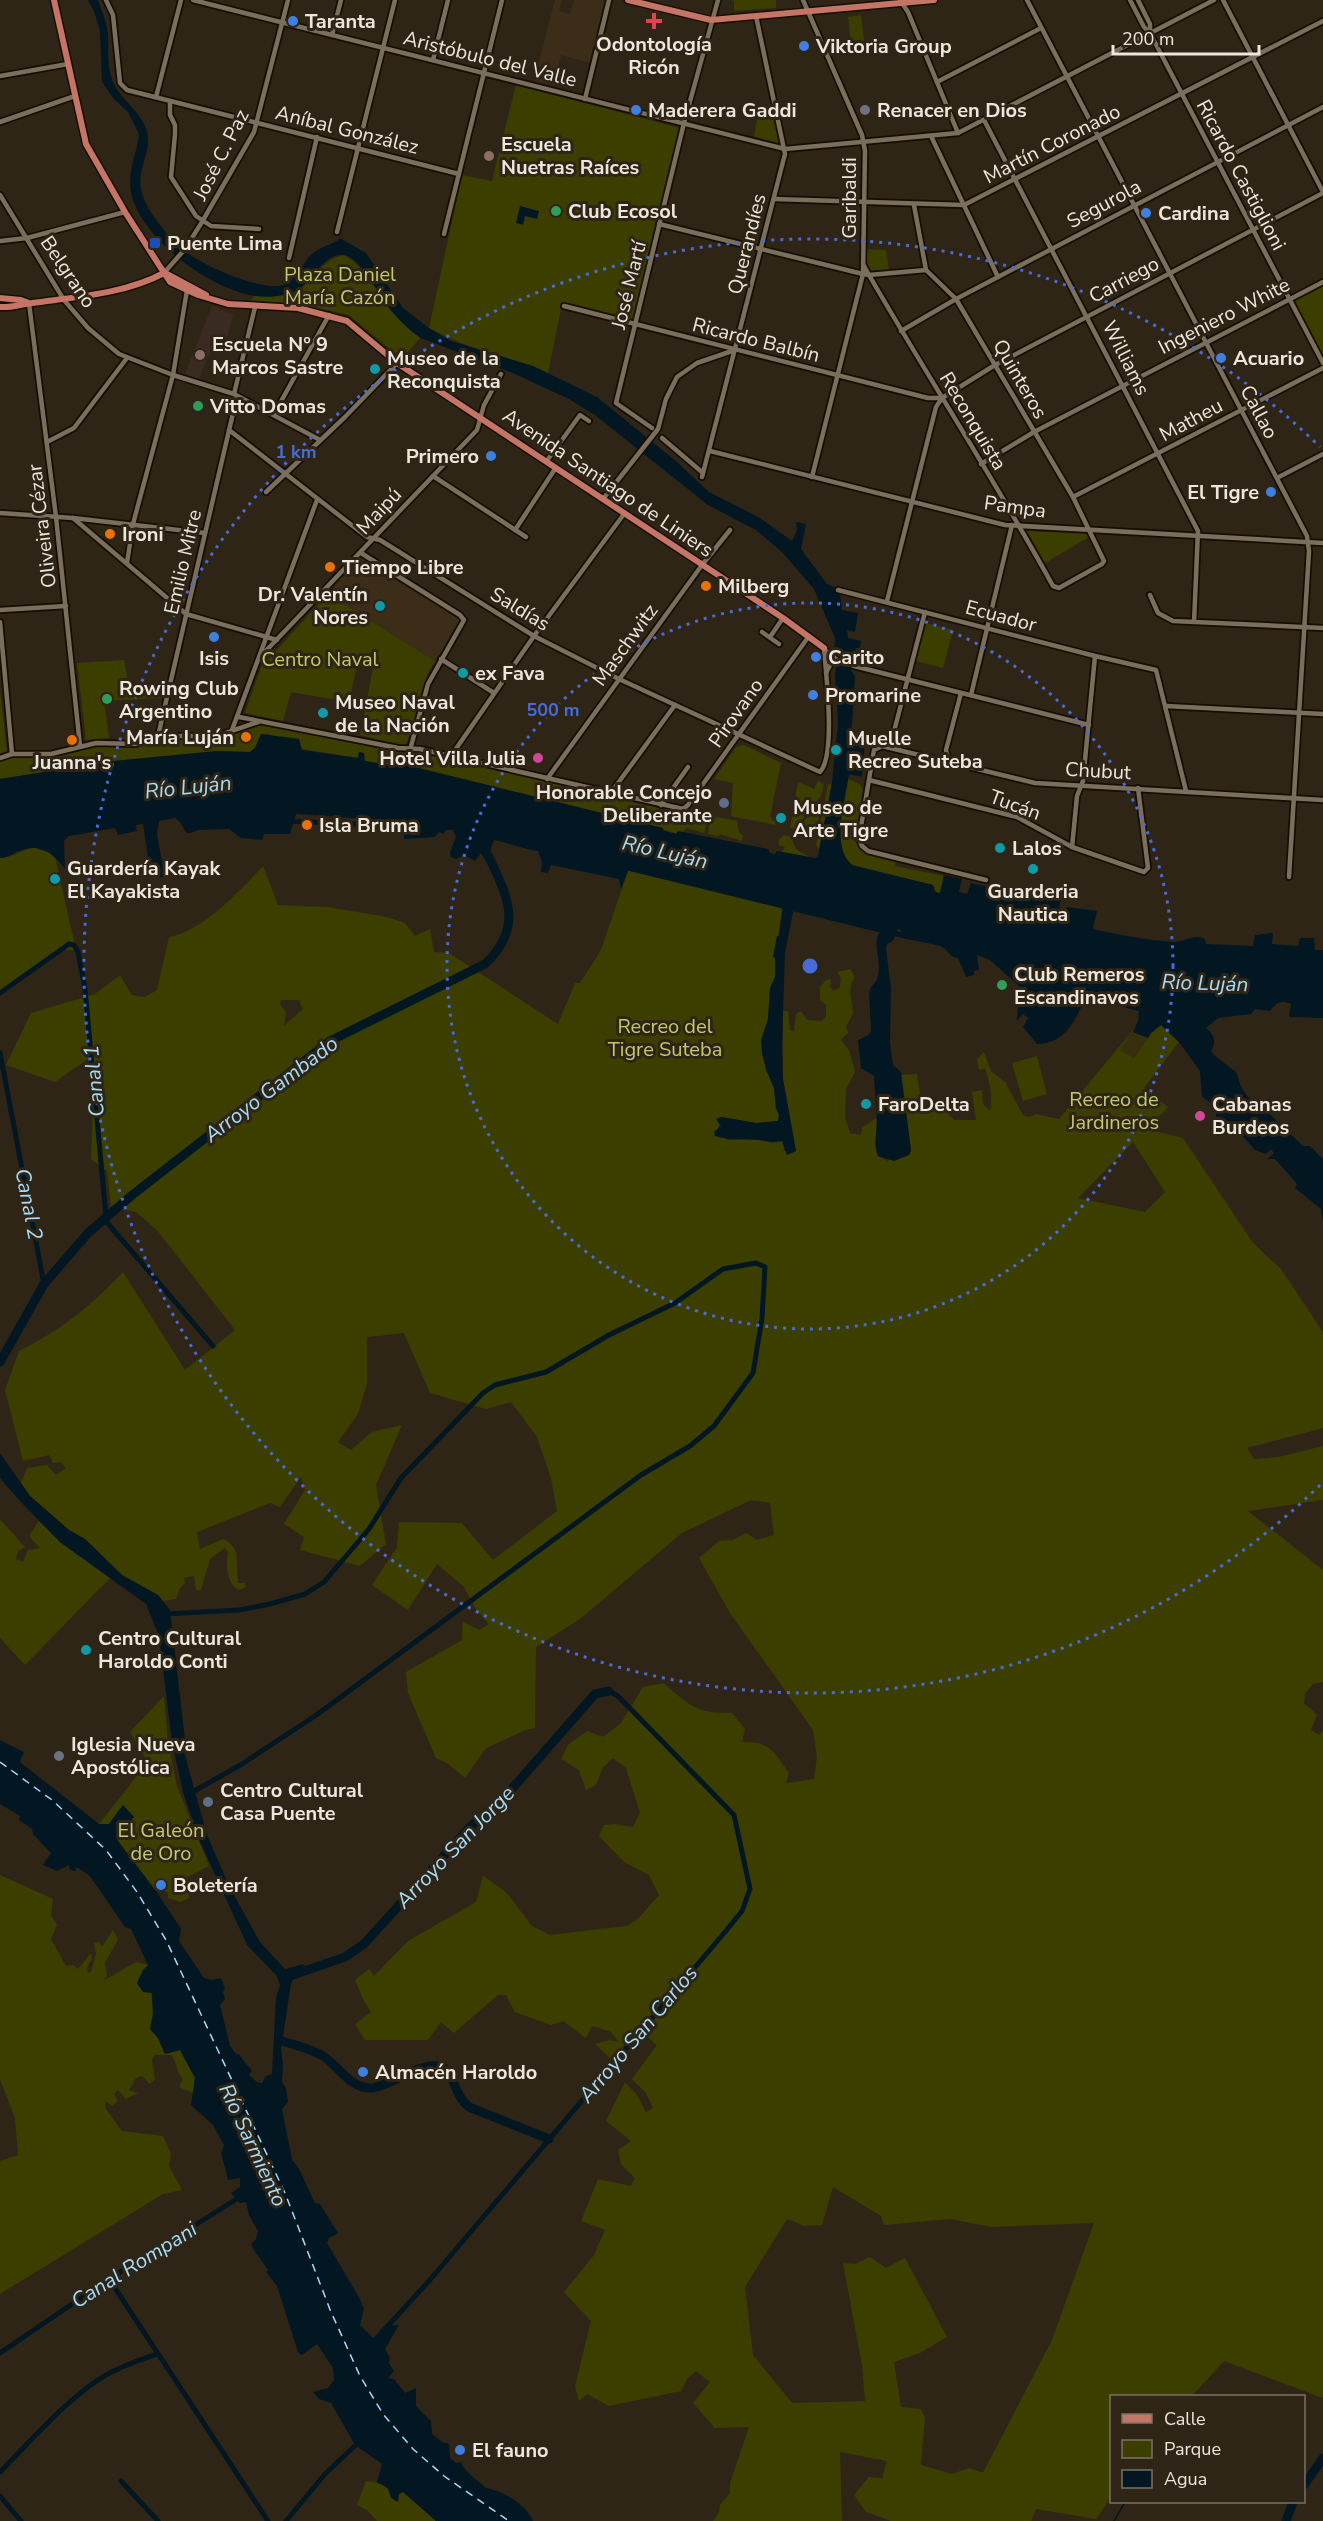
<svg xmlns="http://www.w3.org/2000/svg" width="1323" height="2521" viewBox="0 0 1323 2521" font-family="'Nunito Sans',sans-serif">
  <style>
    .built { fill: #3b2d18 }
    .education { fill: #3b2a21 }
    .green { fill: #3c3e00; fill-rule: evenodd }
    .sand { fill: #362e0d }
    .water { fill: #021721 }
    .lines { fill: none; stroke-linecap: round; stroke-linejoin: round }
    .stream { stroke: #021721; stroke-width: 1.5 }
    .canal { stroke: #021721; stroke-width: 5 }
    .river { stroke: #021721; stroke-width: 9 }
    .ferry { stroke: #a4dcf9; stroke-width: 1.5; stroke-dasharray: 8 6; stroke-linecap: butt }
    .minor-casing { stroke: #170e03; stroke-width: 8 }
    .major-casing { stroke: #170e03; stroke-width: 9 }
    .minor { stroke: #7a6e5d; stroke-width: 4.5 }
    .major { stroke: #c47565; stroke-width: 6 }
    .ring { fill: none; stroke: #476cd9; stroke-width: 3; stroke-dasharray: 3 6 }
    .shop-dot { fill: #3f7fe0; stroke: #2f2517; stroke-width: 2 }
    .health-dot { fill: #e0444e; stroke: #2f2517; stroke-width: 2 }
    .worship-dot { fill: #6b7280; stroke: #2f2517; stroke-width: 2 }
    .education-dot { fill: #8d6e63; stroke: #2f2517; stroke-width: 2 }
    .leisure-dot { fill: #2e9e5b; stroke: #2f2517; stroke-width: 2 }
    .transit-dot { fill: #1a4fb4; stroke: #2f2517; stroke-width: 2 }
    .culture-dot { fill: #0f9aa8; stroke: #2f2517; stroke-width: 2 }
    .food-dot { fill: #e8710a; stroke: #2f2517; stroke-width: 2 }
    .hotel-dot { fill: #d1479c; stroke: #2f2517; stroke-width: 2 }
    .service-dot { fill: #5c6f8a; stroke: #2f2517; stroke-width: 2 }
    .labels { text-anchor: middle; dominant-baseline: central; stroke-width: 6; stroke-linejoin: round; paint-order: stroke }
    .poi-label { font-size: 20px; font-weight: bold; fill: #ede6dd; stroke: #2f2517; text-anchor: start }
    .street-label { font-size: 20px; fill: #ede6dd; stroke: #2f2517 }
    .park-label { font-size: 20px; fill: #c3c96c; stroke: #2f2517 }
    .water-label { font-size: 21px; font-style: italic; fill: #a4dcf9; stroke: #2f2517 }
    .centre { fill: #476cd9; stroke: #2f2517; stroke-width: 3 }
    .ring-label { font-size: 18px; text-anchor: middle; font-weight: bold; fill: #476cd9; stroke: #2f2517; stroke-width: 6; stroke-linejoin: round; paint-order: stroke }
  </style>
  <rect width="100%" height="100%" fill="#2f2517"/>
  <g class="built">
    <path d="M555,0H562L559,11L570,14L574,0H603L606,3L591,63L561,55L553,85L534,81Z"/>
    <path d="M359,559H364L459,618L460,621L435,661L328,594Z"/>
  </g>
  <path class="education" d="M212,306L233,315L227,337L216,335L199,379L185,374Z"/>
  <g class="green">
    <path d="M731,0H776V8L734,11V1Z"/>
    <path d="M861,15L865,50L852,55L848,17Z"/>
    <path d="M516,85L680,128L634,319L630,321L562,304L548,373C509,355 467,350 429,328L462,175L492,181Z"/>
    <path d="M773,106L781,140L779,143L754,137L759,108Z"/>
    <path d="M865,249L886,250L889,270C867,271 865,273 865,249Z"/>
    <path d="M344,255C376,274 388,316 420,338L402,359L349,315L305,305L251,300L254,296C269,296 287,298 300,289C316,277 323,259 344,255Z"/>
    <path d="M1323,285V358L1295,301Z"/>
    <path d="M1027,531L1091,534V536L1045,563Z"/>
    <path d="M328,594L435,661L427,675L407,742L404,746L360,735L374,663L358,661L349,702L291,692L283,721L245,713L261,667Z"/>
    <path d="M925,623L953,630L943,668L916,661Z"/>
    <path d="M124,660L129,688L165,685L162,698L104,701L109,738L86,740L77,663Z"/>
    <path d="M0,691L7,752L0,754Z"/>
    <path d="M254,724L357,741L398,751L419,752L679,813L692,809L690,813L704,814L703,817L708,821L704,833L687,828L682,832L678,831L677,834L662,830L663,828L402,764L394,766L364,761V753L359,752L358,758L302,749L268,734H261L255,748L250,752L217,751L114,761L0,779V760L13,756H51L96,745L137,746L155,739H210Z"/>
    <path d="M744,745L781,763L770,817L772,818V821L776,819L775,825L731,816L733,783L714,779L736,747Z"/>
    <path d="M848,779L860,784L863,790L856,838L860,849L868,854L896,860L895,866L944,876L940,893L936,892L933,885L855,867C829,848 844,807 848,779Z"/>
    <path d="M818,781L824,784L821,796L795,828H790L798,782L814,789Z"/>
    <path d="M828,784L832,785L819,850L816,845Z"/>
    <path d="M817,805L821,807L816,832L812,834L799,831V828Z"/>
    <path d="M717,817L737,821L739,832L743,836L742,841L720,834L718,836L708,834L710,821Z"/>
    <path d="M784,835L791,837L796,849L809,857L782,852L785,847L778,845L779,839Z"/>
    <path d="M37,847L40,850L51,851L55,857L76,950H61L53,954L0,994V858C12,858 24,849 37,847Z"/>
    <path d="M263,866L278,905L327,907L387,917L405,923L415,936L430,929L434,952L449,953L558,1024L575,983H580L601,950L629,868L674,877L783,905L775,957V977L770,988L768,1019L761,1041L762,1053L767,1072L774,1087L776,1108L779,1115L778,1121L756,1123L721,1117L718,1130L727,1140H760L772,1143L783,1141L784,1151H796L783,1079V1011H788L790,1030L794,1031L796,1014L801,1011L807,1020L822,1021L826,1016V1005L820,1000V987L826,980L831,979L830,987L834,991L840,987L841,978L837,972L850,969L855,977C846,991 853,1000 853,1014L846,1026L848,1033L841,1040L849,1050L855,1072L846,1089L845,1117L850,1133L861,1135L862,1128L876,1118C877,1131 875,1143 878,1156L887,1161L911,1150L900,1075L917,1074L922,1108L932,1112L942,1107L954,1120H976L972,1092L982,1090L983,1104L990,1111C993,1098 990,1081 985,1069L979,1070L977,1059L984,1052L991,1071L1005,1082L1023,1115L1029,1117L1036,1114L1059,1119L1134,1029L1151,1033L1161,1025L1179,1042L1144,1088L1168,1107L1147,1129L1183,1138L1253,1243L1281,1269L1323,1332V1428L1247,1448L1254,1459L1279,1457L1323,1446V1500L1248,1511L1323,1570V1682L1313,1684L1305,1694L1304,1703L1317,1715L1311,1730L1319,1735L1323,1731V2398L1224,2361L1192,2396H1112L1111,2498L1096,2519L1036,2509L1031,2521H891L866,2512L854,2495L869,2477L882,2478L887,2461L840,2452L842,2521H713L719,2512L720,2505L730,2493V2483L749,2427L715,2428L693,2403L710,2382L696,2371L687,2379L681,2391L609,2406L587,2394L579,2401L575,2386L591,2321L564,2292L594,2255L605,2230L581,2221L598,2179L631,2186L635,2178L621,2164L618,2150L631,2141L606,2121L625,2082L637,2095L646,2112L653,2108L646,2093L632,2079L657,2045L646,2035L626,2043L611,2059L595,2044L609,2040L619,2042L611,2032L592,2026L586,2038L563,2021L551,2025L515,2012L506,1995H498L454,2033L441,2022L428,2040H365L355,2024L371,2012L364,2001L355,1980L369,1969L374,1976L408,1941L476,1902L483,1876L506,1892L532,1926L550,1935L627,1926C641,1919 648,1906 659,1895L649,1875L624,1862L599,1836L604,1825L615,1824L633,1827L640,1813L626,1768L613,1758L603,1767L596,1785L586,1790L579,1770L561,1759L568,1745L587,1731L603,1737L621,1723L643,1687L663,1683C690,1705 696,1714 732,1713L745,1729L742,1742C770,1741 774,1752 789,1773L786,1783L814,1779L817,1757L813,1730L730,1613L699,1558L719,1541L733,1540L746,1533L757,1540L774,1535L770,1503L751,1500L682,1533L580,1619L536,1647L535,1728L526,1730L486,1748L465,1778L447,1763L436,1758L408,1693L406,1672L462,1640L463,1622L479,1630L489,1624L476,1609L463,1586L437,1564L408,1610L372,1585L397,1547L399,1522L462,1523L493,1560L557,1511L551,1478L537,1437L511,1402L486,1409L430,1393L404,1333L367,1337V1384L358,1414L338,1442L351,1450L372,1432L402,1425L376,1485L386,1544L360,1566L300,1550L304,1537L284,1524L305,1490L301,1477L280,1507L270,1503L197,1532L200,1549L223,1539C243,1548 235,1564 238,1583H245L246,1587L239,1590C226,1583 226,1566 228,1553L225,1548L210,1559L201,1590H196L194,1576L184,1578L185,1583L180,1588L176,1599L163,1601L158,1595L122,1575L85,1539L69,1530L30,1496L21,1483L27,1468L47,1465L56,1475L66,1468L61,1462L53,1463L49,1455L23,1461L5,1390L19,1351C60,1331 92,1305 123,1272L185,1370L235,1330L157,1230L136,1212L111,1207L107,1171L91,1159L94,1085L92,1056L55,1082L6,1065L31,1013L95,994L120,975L132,995L145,997L157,990L169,937C202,932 241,890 263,866ZM281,1000H299L303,1009L284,1026L286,1012L280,1004ZM1133,1142L1165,1192L1145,1212L1078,1198ZM833,2187L881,2216L884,2225L951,2219L991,2227L1094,2223L1052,2340L983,2473L969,2468L952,2474L921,2465L925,2418L921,2409L901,2407L894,2362L920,2353L947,2337L905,2258L886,2268L870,2257L855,2264L843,2263L862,2365L865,2401L792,2403L753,2355L745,2287L787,2219L805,2226L822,2225Z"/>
    <path d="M1037,1056L1047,1094L1023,1101L1012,1063Z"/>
    <path d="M0,1519L25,1547L18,1551L16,1559L23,1562L28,1550L40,1548L29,1536L39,1521L60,1542L110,1578L25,1665L0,1638Z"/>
    <path d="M164,1696L168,1743L177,1786L209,1866L187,1877L189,1898L180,1902L168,1898V1893L162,1889L156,1891L152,1888L118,1841L117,1838L134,1817L123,1805L109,1824H99L148,1762L130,1732Z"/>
    <path d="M0,1875L53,1899L51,1915L57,1925L51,1939L66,1966L73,1965L78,1969L91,1953L92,1959L87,1967L88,1973L91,1972L96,1954L94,1943L99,1942L102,1947L113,1930L118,1939L105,1963L107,1976L103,1981L136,1962L149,1965L153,2014L150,2029L158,2038L165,2054L180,2050L195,2078L193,2093L179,2087L183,2079C175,2071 178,2062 171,2055H154L152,2060L155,2079L150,2084L142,2076L136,2078L129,2090L138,2093L126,2099L118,2090L114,2094L118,2101L112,2106L105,2101L106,2109L122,2131L163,2136L171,2154L169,2166L182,2190L163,2194L0,2294V2161L18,2155L15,2118L0,2079Z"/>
    <path d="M366,2481C382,2482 389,2488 398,2501L399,2494L403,2491L436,2521H377L367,2510L357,2505Z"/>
  </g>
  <path class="sand" d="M1134,1029L1151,1034L1134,1058L1120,1050Z"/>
  <g class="water">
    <path d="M88,0H98C102,11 107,23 108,35C109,52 106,67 114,84C123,103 145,113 148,137C150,158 133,173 144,199C151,216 169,237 182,249C199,264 261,292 283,285C299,280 301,263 313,253C321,246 334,245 340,238L366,253L403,308L429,328L451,341L533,366L597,397L677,462L709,492L760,518L792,541L797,530L796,522L806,524L801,549L827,584L836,588L840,593L842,610L858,613L855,632L847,630L848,638L861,641L860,648H856L850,669L855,676L851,740L865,742L862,777L849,774C846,798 830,847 852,865L933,885L935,892L940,893L944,875L962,879L959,892L967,894L971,883L1018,894L1020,889L1061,897L1058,916L1064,918L1067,907L1097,911L1093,929C1120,935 1145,940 1174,942C1186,942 1193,933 1205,939L1206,944L1253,946L1255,935L1273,933L1272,944L1298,946L1300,938H1314L1315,950H1323V1018L1289,1017L1291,1004C1280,1000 1277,1002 1270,1011L1255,1009L1251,1014L1218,1018L1206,1028C1214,1034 1217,1042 1211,1051L1214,1055L1237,1073C1240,1087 1246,1100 1261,1106L1303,1146H1310L1323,1159V1222L1321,1209L1295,1188L1297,1184L1275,1159H1267L1274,1153L1271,1149L1266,1154L1255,1150L1231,1123L1222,1122L1216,1117L1217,1107L1202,1097L1200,1071L1179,1042L1161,1025L1151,1033L1148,1038L1133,1032L1138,1021L1139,1011L1127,1008L1122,1002L1112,998L1105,993L1089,991C1077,1015 1068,1044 1037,1044L1023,1027L1028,1018L1023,1014L1017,1021L1019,986L990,960L977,955L979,970L974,971V975L966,977L958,958C949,957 949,951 942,947C939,945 911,940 904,938L900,929L897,930L893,941L887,944L886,949L891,988L890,1043L893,1065L901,1072L911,1150L909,1155L894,1161L878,1156C873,1144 877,1134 877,1121C876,1106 875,1091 874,1076L861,1068L858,1040L869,1035L871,1031L869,993L871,987C889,972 869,944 880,932L877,927L860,923L858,926L832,918L829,920L819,913L794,907L785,953L782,1044L783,1079L796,1151L787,1155L782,1141C773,1143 768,1141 758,1140C743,1138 730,1141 715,1136L714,1132L721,1126L716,1119L721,1117L756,1123L778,1121L779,1115L776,1108L774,1088L767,1072L762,1053L761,1041L768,1019L770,988L775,977V958L773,957L777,936H779L783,905L631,868H629L621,889L619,879L551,865L548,873L541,872L542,862L538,851C522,849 510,843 494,840L490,851L494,863L487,862L481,853L475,861L464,855L456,859L451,857L450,852L456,837L453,830H446L443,834L439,832L435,837L404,839V835L385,829L364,828L366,819L296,814L290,834H264L262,840L241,838L229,829L198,830L191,833H186L180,822L175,818L159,821L157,835L165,877L151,878L143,824L136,825L137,831L118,835L115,828L69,836L64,840L65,869C55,855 41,843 22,850C14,852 9,858 0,858V779L114,761L217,751L250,752L255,748L261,734L299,739L302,750L358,758L359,752L364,753L365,761L394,766L402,764L663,828V830L676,834L678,831L768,849L770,853L775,854L777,851L815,858L818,856L832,782L838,723L835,674L838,657L834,654L835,638L814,589L783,553L756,530L708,505L595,415L569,399L515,374L421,338C409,330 398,319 388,307C378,294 362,260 345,255C325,251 312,281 299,289C293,293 283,295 277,296C227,305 140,241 131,192C127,171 137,154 139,134L128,112L114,99L102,82L100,31L94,11Z"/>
    <path d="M520,206L539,211L537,219L525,216L523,225L516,223Z"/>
    <path d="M0,1453L30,1496L69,1530L85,1539L122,1575L158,1595L170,1610L185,1740L183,1748L207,1835L230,1888L260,1942L285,1969L304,1964L301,1975L293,1979L291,1984L281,2049L283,2065L282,2082L286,2088L288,2102L282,2109L292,2159L299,2169L315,2203L320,2204L338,2233L329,2238L327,2243L360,2299L364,2309L360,2325L375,2340L390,2325H399L385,2349L390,2358L389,2363L394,2371L388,2378L394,2379L405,2393L416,2388V2406L431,2421L432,2434L442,2442L449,2444L450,2458L456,2463L461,2462C464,2472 478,2480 486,2488C502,2490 527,2505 533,2521H436L403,2492L399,2494L398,2502L391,2498L388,2488L377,2482L382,2464L355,2445L331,2403L319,2399L313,2392L328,2388L334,2380L333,2368L317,2344L302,2355L298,2352L277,2286L266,2272L268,2270C262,2260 256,2255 251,2244L256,2239L258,2231L249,2215L246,2202L240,2203L231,2193L240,2187V2178L228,2180L221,2153L224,2145L213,2125L191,2105L195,2078L180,2050L165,2054L158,2038L150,2029L153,2014L152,1993L143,1992L137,1983L143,1970L148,1965L131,1929L125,1927L90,1876L77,1867L75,1871L70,1870L69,1865L57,1871L43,1865L51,1853L33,1834L32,1829L19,1820L20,1816L0,1804V1740L24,1752L20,1762L99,1824H109L123,1805L134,1817L117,1838L118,1841L156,1891L181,1929L179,1941L204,1978L212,1980L221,1978L225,1988L223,1992L225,1999L220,2005L230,2046L236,2054H239C243,2061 248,2065 252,2071L249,2075L257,2082L262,2083L266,2076L272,2074L276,1997L280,1985L277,1976L247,1945L198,1837L183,1792L172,1742L159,1636L146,1604L60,1542L18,1499L0,1478Z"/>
  </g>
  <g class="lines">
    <path class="stream" d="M1114,2521L1125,2502"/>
    <g class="canal">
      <path d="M286,821L373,825"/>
      <path d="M624,867L909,937"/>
      <path d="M0,993L69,944L74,945L78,952L85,989L106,1217"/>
      <path d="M0,1053L44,1284"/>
      <path d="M104,1219L213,1346"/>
      <path d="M165,1614L239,1610L270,1604L305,1594L324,1582L369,1529L401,1478L483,1393L495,1385L546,1372L609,1335L675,1303L723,1269L756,1263L765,1267L762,1318L753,1373L714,1426L690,1446L641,1475L315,1716L242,1764L189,1794"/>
      <path d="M109,2279L268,2521"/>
      <path d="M374,2341L429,2281L725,1932L742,1911L750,1889L734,1815L618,1696L609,1691"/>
      <path d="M0,2353L109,2279L243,2195"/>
      <path d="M0,2472C31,2441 61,2405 98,2380C116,2368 137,2361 157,2354"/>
      <path d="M121,2481L158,2521"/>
      <path d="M0,2496L21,2521"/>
      <path d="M286,2521L325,2474L361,2440"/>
    </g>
    <g class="river">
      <path d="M0,1362L44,1284L88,1233L131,1196L330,1041L485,964C525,926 507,896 487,853"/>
      <path d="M290,1976L345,1957L364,1944L469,1828L511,1790L595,1694L609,1691"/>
      <path d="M279,2040C294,2045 310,2048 323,2056C339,2066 350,2089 372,2088C391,2086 422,2060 442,2067C453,2071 455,2097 469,2107L549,2139"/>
      <path d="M1304,2485L1323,2458"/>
      <path d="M1286,2521L1293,2502"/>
    </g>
    <path class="ferry" d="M0,1762L52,1800L106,1850L137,1892L166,1940L285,2193L331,2312L360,2376L383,2414L413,2449L444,2476L509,2521"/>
    <defs>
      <g id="minor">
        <path d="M106,0L113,15L120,83L127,90L459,174"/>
        <path d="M193,0L785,149L958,133L1214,0"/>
        <path d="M803,0L862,135L865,151L863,274L812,477"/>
        <path d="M900,0L908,12L958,133"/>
        <path d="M1027,0L1307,536L1309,551L1289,877"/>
        <path d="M1130,0L1144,27L1150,33L1323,363"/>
        <path d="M1138,0L1150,24V33"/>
        <path d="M1223,0L1323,192"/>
        <path d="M332,35L341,0"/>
        <path d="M433,60L448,0"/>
        <path d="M0,76L68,64"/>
        <path d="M937,82L1041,28"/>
        <path d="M156,97L181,0"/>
        <path d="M585,99L609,0"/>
        <path d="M170,101V115L175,125V134L171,177L196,216L211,226L259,229"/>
        <path d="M984,120L1198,531L1194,622"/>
        <path d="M0,122L75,96"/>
        <path d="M931,136L998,277"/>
        <path d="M0,195L64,300L88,328L119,354L173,375L234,394L320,440"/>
        <path d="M774,199L964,205L1323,21"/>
        <path d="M914,205L926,270"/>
        <path d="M659,224L863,274L869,275L926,270L956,299L1073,497L1104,561L1102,564L1059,588L1053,586C995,480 929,379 869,275L864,266"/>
        <path d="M337,232L395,0"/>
        <path d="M444,234L502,0"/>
        <path d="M0,241L27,238L125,212"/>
        <path d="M289,258L317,137"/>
        <path d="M164,273L185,249L202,222L254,132L288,0"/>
        <path d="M29,303L56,517L80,746"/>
        <path d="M564,306L928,398H942"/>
        <path d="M901,331L956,299L1323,107"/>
        <path d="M234,394L255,307"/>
        <path d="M274,414L329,315"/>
        <path d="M652,428L616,403L684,123L718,0"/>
        <path d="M229,430L367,537L380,540L534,636L619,679L820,772C836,755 826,674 824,648"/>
        <path d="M662,438L703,473"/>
        <path d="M47,442L74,428L127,358"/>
        <path d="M710,451L1005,525L1323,543"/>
        <path d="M546,462L580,415L589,421"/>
        <path d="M981,464L1034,432L1323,282"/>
        <path d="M433,476L526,537"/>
        <path d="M702,477L785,154L756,16"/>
        <path d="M1277,478L1323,454"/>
        <path d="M266,492L345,417L397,363"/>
        <path d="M1073,497L1323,368"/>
        <path d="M603,499L658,429L666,399L677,377L697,363L735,350"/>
        <path d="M0,513L73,518L205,533"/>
        <path d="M73,518L186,614L277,640"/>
        <path d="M515,530L555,469"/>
        <path d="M361,553L460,615L464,620L428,684L410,750"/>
        <path d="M127,563L133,524L173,375L187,290"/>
        <path d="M838,590L1095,656L1156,670L1186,791"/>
        <path d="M1150,595L1158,613L1173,621L1323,628"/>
        <path d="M887,601L936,407L942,398L995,365L1323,193"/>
        <path d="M0,610L66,606"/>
        <path d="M0,622L12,754"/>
        <path d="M762,632L779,644"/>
        <path d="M770,637L783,618"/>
        <path d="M825,650L837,660L854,666L1089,725"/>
        <path d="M260,657L477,430L484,405L501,374"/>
        <path d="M441,659L494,693"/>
        <path d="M826,673L830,665L837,660"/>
        <path d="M971,695L1012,525"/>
        <path d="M1166,706L1323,714"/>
        <path d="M239,717L398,748L420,749L683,809L688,805L809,636"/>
        <path d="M232,730L317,500"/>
        <path d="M158,736L237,396"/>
        <path d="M890,747L925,612"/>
        <path d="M451,756L534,636L624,514"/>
        <path d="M0,758L12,754H51L96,743L136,744L158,736H217L258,722"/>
        <path d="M949,762L946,750L961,693"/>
        <path d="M547,779L702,565L730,530"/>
        <path d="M869,780L1017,817L1072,847L1144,872L1148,868L1138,788"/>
        <path d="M610,794L675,705"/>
        <path d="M661,805L688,767"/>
        <path d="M1072,847L1077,796L1083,781L1095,656"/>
        <path d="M986,880L868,851L862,846L859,839L874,750L882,746L1035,783L1323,800"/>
      </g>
      <g id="major">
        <path d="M54,0L86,144L125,212L170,282L198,295L228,304L298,308L347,321L397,363L783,618L824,648"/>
        <path d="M628,0L711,20L934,0"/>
        <path d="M165,273L206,295"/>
        <path d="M0,298L21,300L29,303"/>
        <path d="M0,307C12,308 21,304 32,303C75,297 125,294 164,273"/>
      </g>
    </defs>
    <use href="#minor" class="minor-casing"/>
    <use href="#major" class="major-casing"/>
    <use href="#minor" class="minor"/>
    <use href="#major" class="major"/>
  </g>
  <g class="ring">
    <circle cx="810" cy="966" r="363"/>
    <path d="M1320 1485A727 727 0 1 1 1320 447"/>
  </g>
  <g class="shop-dot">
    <circle cx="293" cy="21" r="6"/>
    <circle cx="804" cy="46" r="6"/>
    <circle cx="636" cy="110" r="6"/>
    <circle cx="1146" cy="213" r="6"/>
    <circle cx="1221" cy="358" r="6"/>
    <circle cx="491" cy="456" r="6"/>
    <circle cx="1271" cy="492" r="6"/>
    <circle cx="214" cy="637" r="6"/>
    <circle cx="816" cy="657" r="6"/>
    <circle cx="813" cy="695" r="6"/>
    <circle cx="161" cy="1885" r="6"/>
    <circle cx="363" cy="2072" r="6"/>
    <circle cx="460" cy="2450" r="6"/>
  </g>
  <path class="health-dot" d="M651 12h6v6h6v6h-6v6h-6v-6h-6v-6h6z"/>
  <g class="worship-dot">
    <circle cx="865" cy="110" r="6"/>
    <circle cx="59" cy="1756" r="6"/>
  </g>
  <g class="education-dot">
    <circle cx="489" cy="156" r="6"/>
    <circle cx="200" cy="355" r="6"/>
  </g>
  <g class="leisure-dot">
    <circle cx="556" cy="211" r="6"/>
    <circle cx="198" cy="406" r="6"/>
    <circle cx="107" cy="699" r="6"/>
    <circle cx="1002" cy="985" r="6"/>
  </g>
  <rect class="transit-dot" x="149" y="237" width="12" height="12" rx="3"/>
  <g class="culture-dot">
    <circle cx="375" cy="369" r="6"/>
    <circle cx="380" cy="606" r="6"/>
    <circle cx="463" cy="673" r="6"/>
    <circle cx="323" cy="713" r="6"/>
    <circle cx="836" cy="750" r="6"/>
    <circle cx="781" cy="818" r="6"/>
    <circle cx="1000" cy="848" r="6"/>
    <circle cx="1033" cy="869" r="6"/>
    <circle cx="55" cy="879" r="6"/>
    <circle cx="866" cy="1104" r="6"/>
    <circle cx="86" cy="1650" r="6"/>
  </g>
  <g class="food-dot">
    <circle cx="110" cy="534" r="6"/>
    <circle cx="330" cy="567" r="6"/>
    <circle cx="706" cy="586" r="6"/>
    <circle cx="246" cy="737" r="6"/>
    <circle cx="72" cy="740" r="6"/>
    <circle cx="307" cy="825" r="6"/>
  </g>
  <g class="hotel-dot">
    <circle cx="538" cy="758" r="6"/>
    <circle cx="1200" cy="1116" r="6"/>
  </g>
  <g class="service-dot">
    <circle cx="724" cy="803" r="6"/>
    <circle cx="208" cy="1802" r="6"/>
  </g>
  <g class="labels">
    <g class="poi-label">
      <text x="305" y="21">Taranta</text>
      <text x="654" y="44" text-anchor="middle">Odontología<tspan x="654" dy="23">Ricón</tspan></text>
      <text x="816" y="46">Viktoria Group</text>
      <text x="648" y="110">Maderera Gaddi</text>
      <text x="877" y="110">Renacer en Dios</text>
      <text x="501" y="144">Escuela<tspan x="501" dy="23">Nuetras Raíces</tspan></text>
      <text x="568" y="211">Club Ecosol</text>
      <text x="1158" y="213">Cardina</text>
      <text x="167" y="243">Puente Lima</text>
      <text x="212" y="344">Escuela N° 9<tspan x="212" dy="23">Marcos Sastre</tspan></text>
      <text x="387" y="358">Museo de la<tspan x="387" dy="23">Reconquista</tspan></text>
      <text x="1233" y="358">Acuario</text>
      <text x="210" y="406">Vitto Domas</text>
      <text x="479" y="456" text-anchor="end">Primero</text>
      <text x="1259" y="492" text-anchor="end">El Tigre</text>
      <text x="122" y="534">Ironi</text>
      <text x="342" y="567">Tiempo Libre</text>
      <text x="718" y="586">Milberg</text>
      <text x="368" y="594" text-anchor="end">Dr. Valentín<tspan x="368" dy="23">Nores</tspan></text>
      <text x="828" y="657">Carito</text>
      <text x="214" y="658" text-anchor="middle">Isis</text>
      <text x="475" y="673">ex Fava</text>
      <text x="119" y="688">Rowing Club<tspan x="119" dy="23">Argentino</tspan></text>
      <text x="825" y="695">Promarine</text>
      <text x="335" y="702">Museo Naval<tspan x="335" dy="23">de la Nación</tspan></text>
      <text x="234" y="737" text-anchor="end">María Luján</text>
      <text x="848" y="738">Muelle<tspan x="848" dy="23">Recreo Suteba</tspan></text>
      <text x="526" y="758" text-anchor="end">Hotel Villa Julia</text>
      <text x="72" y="762" text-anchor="middle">Juanna's</text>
      <text x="712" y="792" text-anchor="end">Honorable Concejo<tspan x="712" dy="23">Deliberante</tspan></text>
      <text x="793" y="807">Museo de<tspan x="793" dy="23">Arte Tigre</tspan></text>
      <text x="319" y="825">Isla Bruma</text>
      <text x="1012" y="848">Lalos</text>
      <text x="67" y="868">Guardería Kayak<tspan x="67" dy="23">El Kayakista</tspan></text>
      <text x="1033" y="891" text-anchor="middle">Guarderia<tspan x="1033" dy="23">Nautica</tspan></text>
      <text x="1014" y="974">Club Remeros<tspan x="1014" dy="23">Escandinavos</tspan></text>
      <text x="878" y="1104">FaroDelta</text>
      <text x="1212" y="1104">Cabanas<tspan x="1212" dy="23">Burdeos</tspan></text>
      <text x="98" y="1638">Centro Cultural<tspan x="98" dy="23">Haroldo Conti</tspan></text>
      <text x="71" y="1744">Iglesia Nueva<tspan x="71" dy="23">Apostólica</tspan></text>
      <text x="220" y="1790">Centro Cultural<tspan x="220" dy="23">Casa Puente</tspan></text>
      <text x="173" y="1885">Boletería</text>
      <text x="375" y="2072">Almacén Haroldo</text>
      <text x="472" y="2450">El fauno</text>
    </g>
    <g class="street-label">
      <text transform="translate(490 59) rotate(14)">Aristóbulo del Valle</text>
      <text transform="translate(347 130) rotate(14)">Aníbal González</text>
      <text transform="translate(1052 144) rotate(-27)">Martín Coronado</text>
      <text transform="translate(221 155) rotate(-63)">José C. Paz</text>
      <text transform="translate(1241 175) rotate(62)">Ricardo Castiglioni</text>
      <text transform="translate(849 198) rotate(-90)">Garibaldi</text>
      <text transform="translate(1104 204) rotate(-28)">Segurola</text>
      <text transform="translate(747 244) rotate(-76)">Querandíes</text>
      <text transform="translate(68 272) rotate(56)">Belgrano</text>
      <text transform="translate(1124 280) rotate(-28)">Carriego</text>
      <text transform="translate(629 285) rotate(-76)">José Martí</text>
      <text transform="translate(1224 316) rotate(-27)">Ingeniero White</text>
      <text transform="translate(756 340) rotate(14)">Ricardo Balbín</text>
      <text transform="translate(1126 358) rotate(63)">Williams</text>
      <text transform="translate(1020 379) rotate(60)">Quinteros</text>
      <text transform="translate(1259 412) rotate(62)">Callao</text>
      <text transform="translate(1191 420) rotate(-28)">Matheu</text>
      <text transform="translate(973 421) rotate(59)">Reconquista</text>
      <text transform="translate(608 483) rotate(34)">Avenida Santiago de Liniers</text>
      <text transform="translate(1015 507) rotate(8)">Pampa</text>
      <text transform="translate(379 511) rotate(-47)">Maipú</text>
      <text transform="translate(42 526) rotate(-97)">Oliveira Cézar</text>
      <text transform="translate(183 562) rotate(-77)">Emilio Mitre</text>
      <text transform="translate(520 609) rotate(31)">Saldías</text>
      <text transform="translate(1001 616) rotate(15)">Ecuador</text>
      <text transform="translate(625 645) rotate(-54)">Maschwitz</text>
      <text transform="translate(736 713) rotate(-55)">Pirovano</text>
      <text transform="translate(1098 771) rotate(3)">Chubut</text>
      <text transform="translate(1015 805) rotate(20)">Tucán</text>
    </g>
    <g class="park-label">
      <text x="340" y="274">Plaza Daniel<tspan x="340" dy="23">María Cazón</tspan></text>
      <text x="320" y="659">Centro Naval</text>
      <text x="665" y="1026">Recreo del<tspan x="665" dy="23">Tigre Suteba</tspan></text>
      <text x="1114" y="1099">Recreo de<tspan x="1114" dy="23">Jardineros</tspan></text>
      <text x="161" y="1830">El Galeón<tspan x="161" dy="23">de Oro</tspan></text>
    </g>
    <g class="water-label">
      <text transform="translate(188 787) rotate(-6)">Río Luján</text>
      <text transform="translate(665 852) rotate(13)">Río Luján</text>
      <text transform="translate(1205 983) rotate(2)">Río Luján</text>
      <text transform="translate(94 1081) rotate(-95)">Canal 1</text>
      <text transform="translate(271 1089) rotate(-37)">Arroyo Gambado</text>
      <text transform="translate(29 1204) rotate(79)">Canal 2</text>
      <text transform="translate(455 1847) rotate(-46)">Arroyo San Jorge</text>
      <text transform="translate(638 2034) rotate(-50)">Arroyo San Carlos</text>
      <text transform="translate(253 2145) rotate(65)">Río Sarmiento</text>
      <text transform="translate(134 2265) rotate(-32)">Canal Rompani</text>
    </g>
  </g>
  <circle cx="810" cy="966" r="9" class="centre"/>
  <g class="ring-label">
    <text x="296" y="458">1 km</text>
    <text x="553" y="716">500 m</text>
  </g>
  <rect x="1110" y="2395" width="195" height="108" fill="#2f2517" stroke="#7b7266" stroke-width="1.5"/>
  <rect x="1122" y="2414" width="30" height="9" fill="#c47565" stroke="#7b7266" stroke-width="1.5"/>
  <text x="1164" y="2425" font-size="18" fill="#ede6dd">Calle</text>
  <rect x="1122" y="2440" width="30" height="18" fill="#3c3e00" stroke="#7b7266" stroke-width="1.5"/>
  <text x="1164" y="2455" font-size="18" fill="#ede6dd">Parque</text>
  <rect x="1122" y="2470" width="30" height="18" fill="#021721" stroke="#7b7266" stroke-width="1.5"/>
  <text x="1164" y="2485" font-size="18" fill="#ede6dd">Agua</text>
  <path d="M1113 45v9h146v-9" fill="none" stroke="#ede6dd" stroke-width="3"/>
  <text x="1122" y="45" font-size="18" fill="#ede6dd" stroke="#2f2517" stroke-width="4.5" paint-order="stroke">200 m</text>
</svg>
